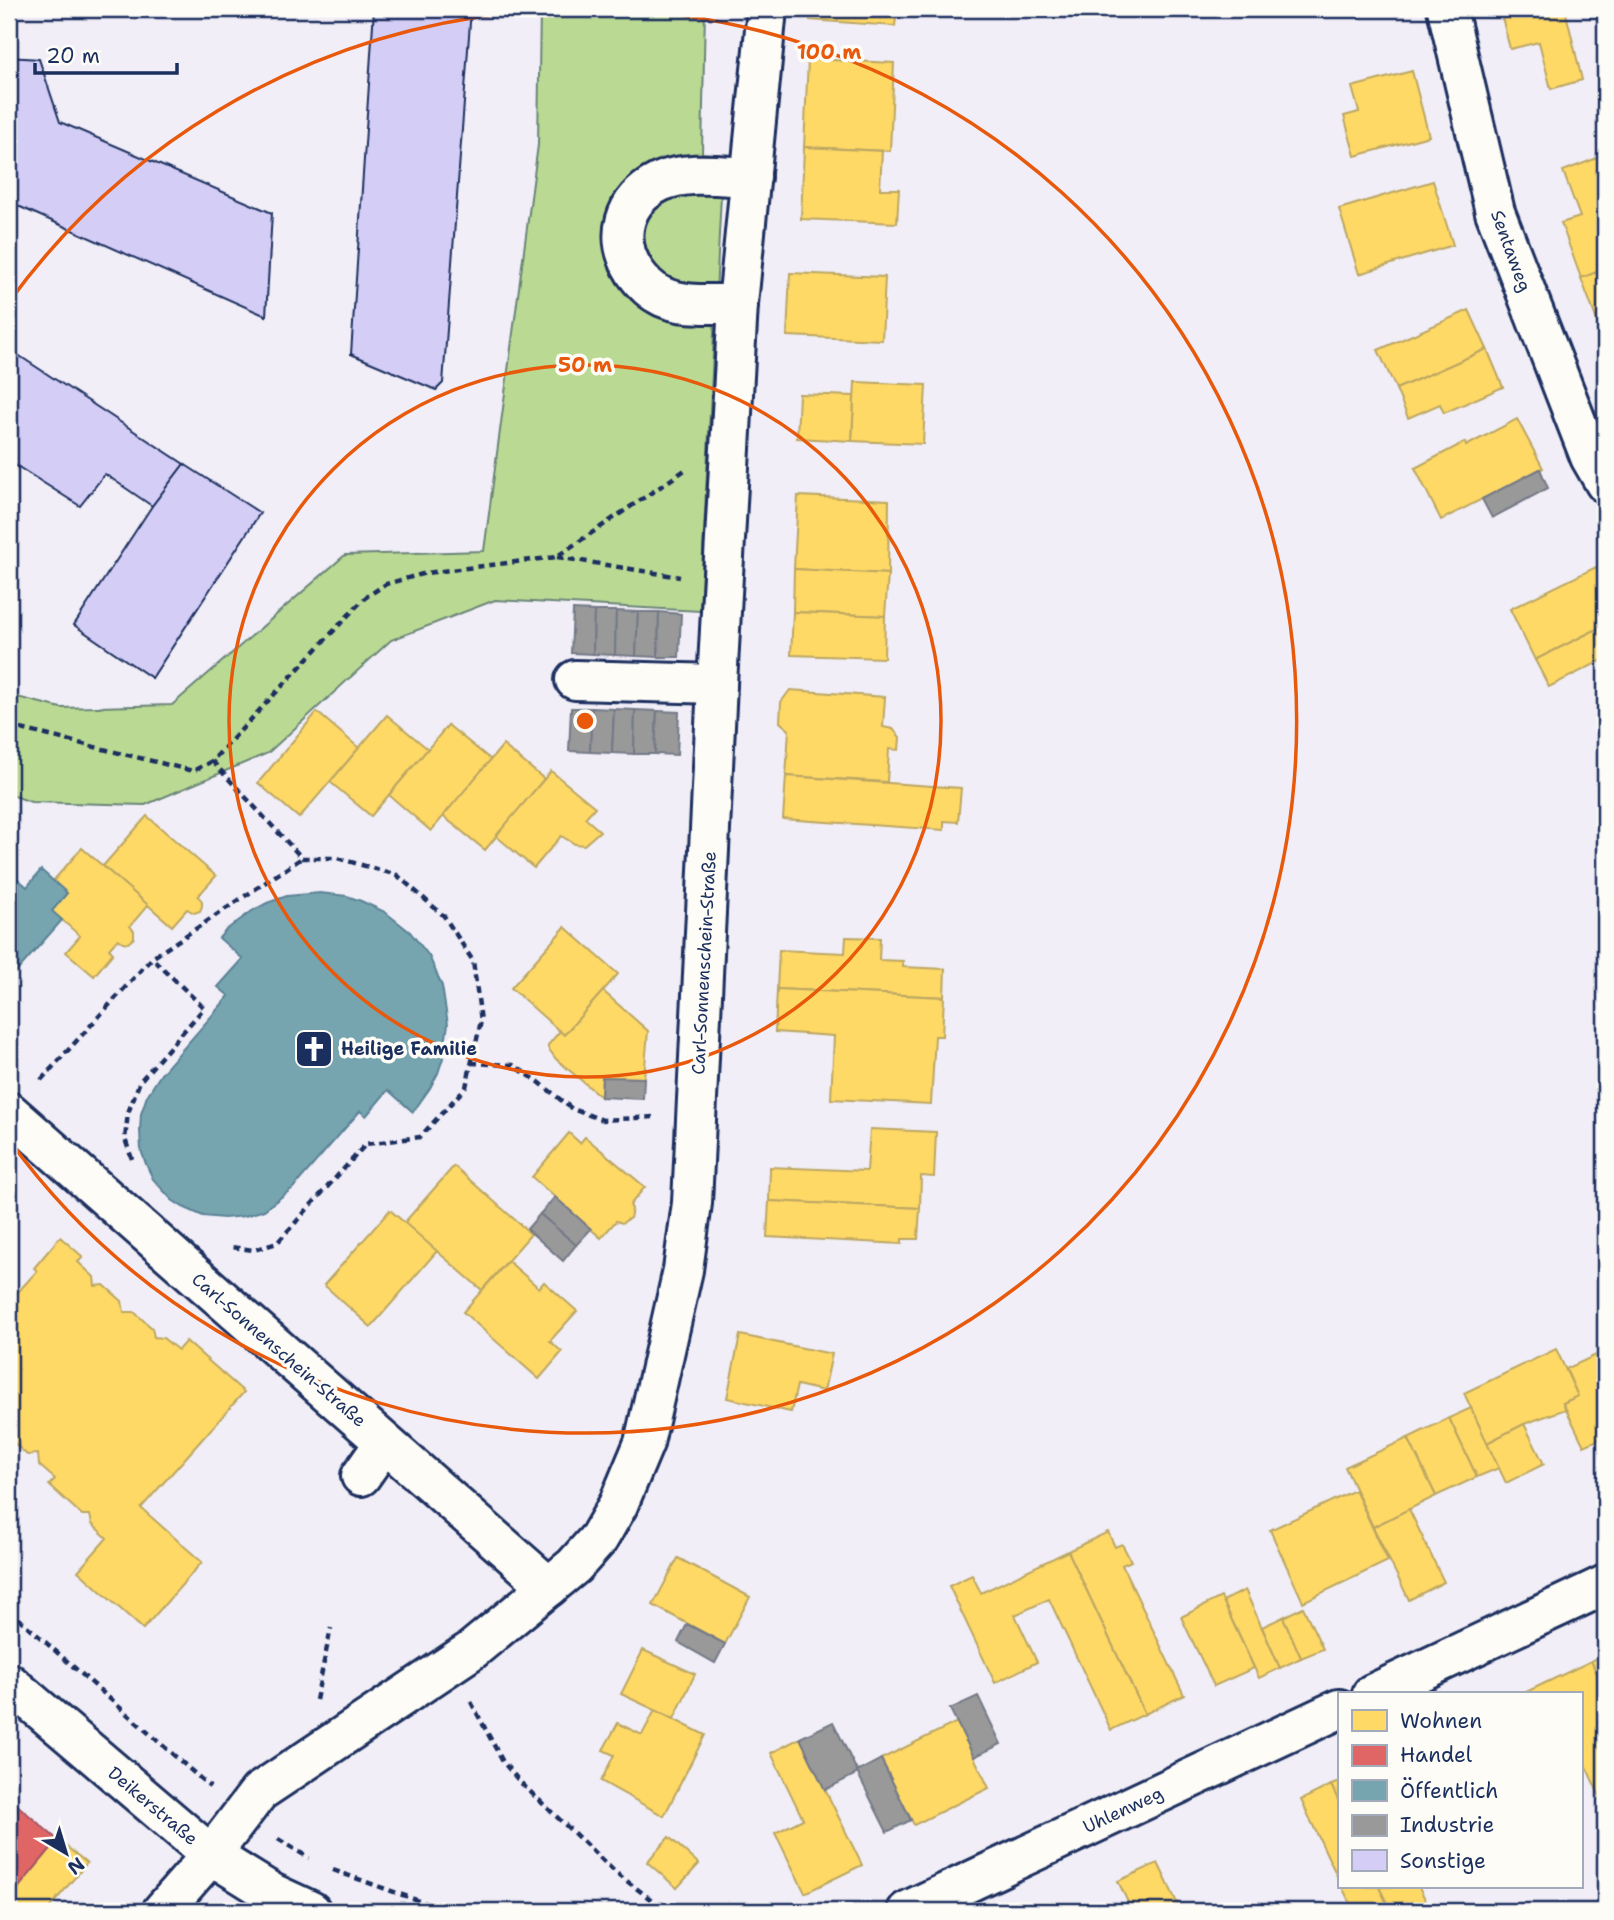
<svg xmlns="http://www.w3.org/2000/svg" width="1614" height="1920" viewBox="0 0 1614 1920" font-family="'Shantell Sans',sans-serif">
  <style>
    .green { fill: #bada93; stroke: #6a8478; stroke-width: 2 }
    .homes { fill: #ffd966; stroke: #bba664; stroke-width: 2 }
    .shops { fill: #e06666; stroke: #a55664; stroke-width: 2 }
    .public { fill: #76a5af; stroke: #5b8297; stroke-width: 2 }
    .industry { fill: #999; stroke: #737987; stroke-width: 2 }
    .building { fill: #d4cef7; stroke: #1b2f5e; stroke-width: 2 }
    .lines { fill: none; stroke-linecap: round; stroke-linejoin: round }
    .minor-casing { stroke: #1b2f5e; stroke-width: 44 }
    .path { stroke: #1b2f5e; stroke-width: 4.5; stroke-dasharray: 7 5; stroke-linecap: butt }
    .minor { stroke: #fdfcf7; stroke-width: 38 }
    .ring { fill: none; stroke: #e8590c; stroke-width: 3.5 }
    .labels { text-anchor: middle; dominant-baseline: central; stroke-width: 7; stroke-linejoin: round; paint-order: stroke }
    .street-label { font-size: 18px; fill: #1b2f5e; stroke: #fdfcf7 }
    .poi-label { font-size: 18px; font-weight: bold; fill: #1b2f5e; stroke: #fdfcf7; text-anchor: start }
    .centre { fill: #e8590c; stroke: #fdfcf7; stroke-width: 3.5 }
    .ring-label { font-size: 21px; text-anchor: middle; font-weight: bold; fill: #e8590c; stroke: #fdfcf7; stroke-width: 7; stroke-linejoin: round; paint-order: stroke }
  </style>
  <rect width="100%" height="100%" fill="#f1eef7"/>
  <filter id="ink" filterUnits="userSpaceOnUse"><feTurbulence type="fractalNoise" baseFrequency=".0143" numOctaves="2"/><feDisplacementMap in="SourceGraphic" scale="14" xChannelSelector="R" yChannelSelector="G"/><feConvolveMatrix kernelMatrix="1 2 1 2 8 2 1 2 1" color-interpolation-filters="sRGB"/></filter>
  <g filter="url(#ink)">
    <path class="green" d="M540,9H705L702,153L723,155L700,611L495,600L391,640L268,753L145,805L31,802L9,794V695L61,708L172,705L345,555L484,551L538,145Z"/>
    <g class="homes">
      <path d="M811,9H897L895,26L810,20Z"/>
      <path d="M1290,9H1321L1293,17Z"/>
      <path d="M1500,9H1565L1582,80L1551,89L1539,42L1510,49Z"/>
      <path d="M808,59L894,63L890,151L804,147Z"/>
      <path d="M1412,71L1429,136L1355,156L1344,116L1359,112L1352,87Z"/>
      <path d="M804,147L882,151L880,189H899L897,223L801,219Z"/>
      <path d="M1605,155V269L1581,278L1561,223L1580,217L1563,171Z"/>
      <path d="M1433,181L1453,245L1359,274L1339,209Z"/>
      <path d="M1605,269V333L1602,334L1581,278Z"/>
      <path d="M790,273L885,277L882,340L787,336Z"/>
      <path d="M1469,310L1487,349L1396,389L1378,350Z"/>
      <path d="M1487,349L1503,387L1444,413L1440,404L1408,418L1396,389Z"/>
      <path d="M855,382L926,385L923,444L852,441Z"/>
      <path d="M799,394L854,396L852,441L797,438Z"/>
      <path d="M1517,419L1543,468L1441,520L1415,468L1465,442L1466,446Z"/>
      <path d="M798,496L889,500L888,574L794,569Z"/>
      <path d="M1596,567L1605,586V625L1535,660L1510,609Z"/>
      <path d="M794,569L888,574L885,616L793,612Z"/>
      <path d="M793,612L885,616L884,658L791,655Z"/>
      <path d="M1605,625V659L1549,687L1535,660Z"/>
      <path d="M790,690L885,697L883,727L893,729L900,737L899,750L889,749L887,782L786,776L789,730L780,722L781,702Z"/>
      <path d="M317,712L359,748L299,818L258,783Z"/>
      <path d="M387,715L428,749L371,816L330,782Z"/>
      <path d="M448,725L491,760L431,831L389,795Z"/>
      <path d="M503,745L544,779L485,850L443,816Z"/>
      <path d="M551,771L595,807L585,818L600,831L584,845L575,844L561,836L534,868L496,836Z"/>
      <path d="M786,776L961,788L958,822L944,821V830L783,819Z"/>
      <path d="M1605,780V799L1597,784Z"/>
      <path d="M147,816L216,876L198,896L202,901V906L200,911L194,913L187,909L172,926L103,866Z"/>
      <path d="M82,848L148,905L130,926L134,931V938L128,943L123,942L118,939L109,949L113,953L94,976L66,952L80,936L52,911L67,893L53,881Z"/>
      <path d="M565,927L618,974L564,1035L511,988Z"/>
      <path d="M846,937L880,938L879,960L903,961V967L945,969L944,997L777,989L779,950L845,953Z"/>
      <path d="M777,989L944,997L942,1036H935L931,1104L831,1099L834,1036L775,1032Z"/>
      <path d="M603,991L648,1031L644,1078L602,1077L601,1097L556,1059L548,1048V1045L560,1031L564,1035Z"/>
      <path d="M870,1129L936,1132L934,1177L921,1176L920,1208L769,1201L770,1167L867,1171Z"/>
      <path d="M569,1133L580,1143L585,1137L645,1187L630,1205L632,1209L630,1218L622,1223L616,1221L601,1238L532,1177Z"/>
      <path d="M454,1166L531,1234L482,1290L404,1223Z"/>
      <path d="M769,1201L920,1208L918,1239H902V1244L767,1237Z"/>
      <path d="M390,1210L437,1251L371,1327L324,1285Z"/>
      <path d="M60,1237L83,1257L78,1262L94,1277L95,1286L104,1285L122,1301L124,1312H134L152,1328L154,1337L163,1338L178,1350L186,1341L244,1392L141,1508L202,1562L143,1629L78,1571L107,1538L92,1524L90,1515H82L49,1485L55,1479L39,1465L38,1454L27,1455L10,1439L9,1302L37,1271L34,1268Z"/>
      <path d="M508,1261L539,1288L544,1282L577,1311L550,1341L562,1352L539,1379L463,1312Z"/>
      <path d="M740,1335L832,1354L824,1391L797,1385L791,1412L727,1398Z"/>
      <path d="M1556,1349L1578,1396L1563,1403L1566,1409L1524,1424L1487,1443L1464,1393Z"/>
      <path d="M1605,1351V1368L1598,1354Z"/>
      <path d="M1598,1354L1605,1368V1450L1600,1439L1584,1446L1563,1403L1578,1396L1566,1369Z"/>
      <path d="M1471,1408L1499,1468L1477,1477L1449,1418Z"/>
      <path d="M1449,1418L1477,1477L1436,1496L1408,1438Z"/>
      <path d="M1524,1424L1544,1464L1506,1483L1487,1443Z"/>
      <path d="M1408,1438L1436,1496L1373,1527L1345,1467Z"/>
      <path d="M1355,1490L1388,1561L1303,1602L1270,1530Z"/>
      <path d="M1409,1509L1444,1582L1409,1600L1373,1527Z"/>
      <path d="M1108,1532L1115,1547L1122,1544L1131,1561L1122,1565L1184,1695L1145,1714L1068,1551Z"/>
      <path d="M1068,1551L1145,1714L1111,1730L1049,1599L1015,1615L1037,1662L995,1683L949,1586L972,1575L981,1593Z"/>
      <path d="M678,1558L750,1597L725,1644L653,1605Z"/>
      <path d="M1245,1590L1280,1668L1259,1678L1223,1601Z"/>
      <path d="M1221,1597L1254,1668L1214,1686L1181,1617Z"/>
      <path d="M1303,1607L1323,1649L1301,1658L1283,1617Z"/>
      <path d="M1283,1617L1301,1658L1280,1668L1262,1627Z"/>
      <path d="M643,1650L695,1674L674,1719L621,1694Z"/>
      <path d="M1605,1654V1690L1591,1661Z"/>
      <path d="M1591,1661L1605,1690V1807L1581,1756V1694H1522Z"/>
      <path d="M655,1710L705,1735L664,1816L601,1781L614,1755L603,1750L618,1723L642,1735Z"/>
      <path d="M957,1722L989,1788L914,1825L881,1759Z"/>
      <path d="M800,1738L862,1865L805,1893L775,1833L803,1819L771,1753Z"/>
      <path d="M1339,1782V1802L1331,1785Z"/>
      <path d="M1331,1785L1339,1802V1880L1301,1800Z"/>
      <path d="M669,1837L699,1864L677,1888L647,1862Z"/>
      <path d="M58,1840L87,1863L47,1911H9V1899Z"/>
      <path d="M1158,1863L1181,1911H1132L1118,1881Z"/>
      <path d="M1342,1887H1379L1391,1911H1354Z"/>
      <path d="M1379,1887H1419L1431,1911H1391Z"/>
    </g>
    <path class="shops" d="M9,1798L58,1840L9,1899Z"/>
    <g class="public">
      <path d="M41,870L67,893L52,911L62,920L9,980V871L27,887Z"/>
      <path d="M320,893L347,896L361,901L385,912L410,932L429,956L442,986L448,1024L443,1058L438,1073L430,1088L413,1112L388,1090L366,1116L360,1111L293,1188L264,1210L245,1216L224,1218L203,1216L183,1207L172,1200L153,1179L146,1164L141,1150L140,1130L141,1114L147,1096L161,1074L229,996L218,987L243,959L219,938L226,930L252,911L267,903L287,896Z"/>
    </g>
    <g class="industry">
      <path d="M1540,469L1548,488L1492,518L1482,499Z"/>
      <path d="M573,610L594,611L593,654L571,653Z"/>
      <path d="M594,611H616L615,655L593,654Z"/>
      <path d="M616,611L638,612L636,656L615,655Z"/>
      <path d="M638,612H659L658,657L636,656Z"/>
      <path d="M659,612L681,614L679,657H658Z"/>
      <path d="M571,708H592L590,752L569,751Z"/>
      <path d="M592,708L614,709L612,753L590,752Z"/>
      <path d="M614,709L635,710L634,754L612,753Z"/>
      <path d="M635,710L657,711L655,754H634Z"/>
      <path d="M657,711L679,712L677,755L655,754Z"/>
      <path d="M602,1077L644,1078L643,1099L601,1097Z"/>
      <path d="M555,1197L591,1229L576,1245L540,1214Z"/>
      <path d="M540,1214L576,1245L563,1261L527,1229Z"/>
      <path d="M687,1624L725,1644L715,1663L678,1642Z"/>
      <path d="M978,1696L1001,1744L974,1757L950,1709Z"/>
      <path d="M833,1722L858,1773L825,1790L800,1738Z"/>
      <path d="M881,1759L911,1820L887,1832L857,1772Z"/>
    </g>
    <g class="building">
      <path d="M374,9H471L443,383L436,390L351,354Z"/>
      <path d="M9,57L39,59L60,122L272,213L266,316L9,202Z"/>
      <path d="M9,349L184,464L152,506L105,474L80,506L9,461Z"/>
      <path d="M184,464L260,513L152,678L74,625L152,506Z"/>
    </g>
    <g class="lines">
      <defs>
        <g id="minor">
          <path d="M1447,9L1495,212L1590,457L1605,483"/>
          <path d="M738,304C713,303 686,307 663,297C652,292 642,282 635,272C613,238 623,200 660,182C687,170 723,176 751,177"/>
          <path d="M575,680L717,684"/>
          <path d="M9,1112L549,1587"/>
          <path d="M361,1476L384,1443"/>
          <path d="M9,1683L211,1855L272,1893L311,1911"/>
          <path d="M1372,1694L1605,1585"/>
          <path d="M162,1911L211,1855L259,1792L472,1650L574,1566L599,1538L618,1505L644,1443L683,1270L692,1203L717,684L738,304L767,9"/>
          <path d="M907,1911L1339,1709"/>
        </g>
      </defs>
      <use href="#minor" class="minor-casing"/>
      <g class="path">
        <path d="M557,557L680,577"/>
        <path d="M9,726L193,771L212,761L356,607L366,597L386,584L426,573L556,557L685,470"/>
        <path d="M212,761L302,858H337L397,875L444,916L473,961L481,1021L466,1087L420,1137L366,1144L277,1243L254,1250L231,1247"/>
        <path d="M471,1063L513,1065L539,1082L572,1109L603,1120L653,1117"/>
        <path d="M41,1080L152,958L302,858"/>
        <path d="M132,1159L125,1139L128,1113L140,1081L204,1008L152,958"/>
        <path d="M9,1610L210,1787"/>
        <path d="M316,1700L331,1628"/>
        <path d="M471,1702L503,1762L520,1782L615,1872L666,1911"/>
        <path d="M278,1839L309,1858"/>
        <path d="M333,1870L447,1911"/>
      </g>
      <use href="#minor" class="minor"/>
    </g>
  </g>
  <g class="ring">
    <circle cx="585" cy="721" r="356"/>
    <path d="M9 302A712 712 0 1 1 9 1140"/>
  </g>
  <defs>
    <symbol id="church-square" viewBox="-11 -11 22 22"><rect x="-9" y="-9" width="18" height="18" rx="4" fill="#1b2f5e" stroke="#fdfcf7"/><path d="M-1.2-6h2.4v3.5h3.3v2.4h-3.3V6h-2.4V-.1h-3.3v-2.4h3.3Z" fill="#fff"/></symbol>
  </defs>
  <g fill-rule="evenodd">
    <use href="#church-square" x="292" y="1027" width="44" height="44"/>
  </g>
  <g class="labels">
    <g class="street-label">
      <text transform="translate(1511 251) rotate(70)">Sentaweg</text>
      <text transform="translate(704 963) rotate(-87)">Carl-Sonnenschein-Straße</text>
      <text transform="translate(279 1350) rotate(41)">Carl-Sonnenschein-Straße</text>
      <text transform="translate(153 1806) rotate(40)">Deikerstraße</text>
      <text transform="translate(1123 1810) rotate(-25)">Uhlenweg</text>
    </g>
    <g class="poi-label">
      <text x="341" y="1049">Heilige Familie</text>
    </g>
  </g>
  <circle cx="585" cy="721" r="10" class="centre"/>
  <g class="ring-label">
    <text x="829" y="59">100 m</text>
    <text x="585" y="372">50 m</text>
  </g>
  <rect width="1614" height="1920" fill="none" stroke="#fdfcf7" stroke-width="35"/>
  <rect x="18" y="18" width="1579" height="1885" fill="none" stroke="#1b2f5e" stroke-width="2.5" filter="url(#ink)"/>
  <rect x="1338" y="1692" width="245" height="196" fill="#fdfcf7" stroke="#a3aaba" stroke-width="2"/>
  <rect x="1352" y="1710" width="35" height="21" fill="#ffd966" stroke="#a3aaba" stroke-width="2"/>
  <text x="1400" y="1728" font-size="21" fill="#1b2f5e">Wohnen</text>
  <rect x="1352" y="1745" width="35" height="21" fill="#e06666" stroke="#a3aaba" stroke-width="2"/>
  <text x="1400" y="1762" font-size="21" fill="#1b2f5e">Handel</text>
  <rect x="1352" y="1780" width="35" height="21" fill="#76a5af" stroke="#a3aaba" stroke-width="2"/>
  <text x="1400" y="1798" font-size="21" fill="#1b2f5e">Öffentlich</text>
  <rect x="1352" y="1815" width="35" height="21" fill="#999999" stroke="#a3aaba" stroke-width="2"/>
  <text x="1400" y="1832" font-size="21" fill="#1b2f5e">Industrie</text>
  <rect x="1352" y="1850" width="35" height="21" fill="#d4cef7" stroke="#a3aaba" stroke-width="2"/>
  <text x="1400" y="1868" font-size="21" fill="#1b2f5e">Sonstige</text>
  <g transform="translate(66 1853) rotate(142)" stroke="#fdfcf7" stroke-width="5" paint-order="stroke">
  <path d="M0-5L12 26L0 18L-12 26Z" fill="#1b2f5e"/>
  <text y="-10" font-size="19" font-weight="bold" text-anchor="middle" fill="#1b2f5e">N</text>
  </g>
  <path d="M35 63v10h142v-10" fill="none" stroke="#1b2f5e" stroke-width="3.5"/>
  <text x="46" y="63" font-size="21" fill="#1b2f5e" stroke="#fdfcf7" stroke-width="5" paint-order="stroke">20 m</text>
</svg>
